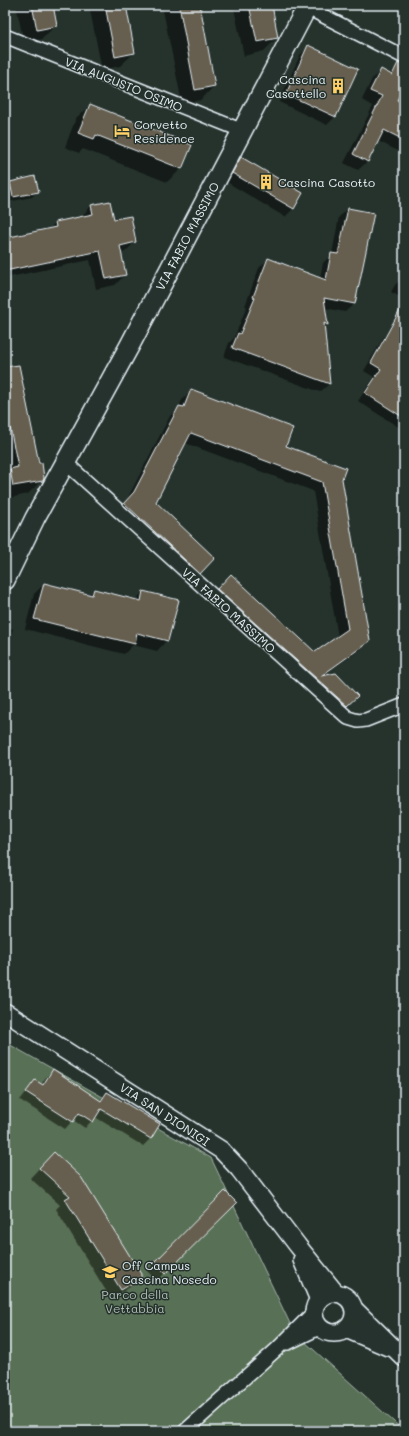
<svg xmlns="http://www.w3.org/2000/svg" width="409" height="1436" viewBox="0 0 409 1436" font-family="Mali,sans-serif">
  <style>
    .green { fill: #597054; stroke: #a0b0a6 }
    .shadow { fill: #0007 }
    .building { fill: #665e4f; stroke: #e8f1f8 }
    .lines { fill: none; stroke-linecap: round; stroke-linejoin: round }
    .minor-casing { stroke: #e8f1f8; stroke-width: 16 }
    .tertiary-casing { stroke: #e8f1f8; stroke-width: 20 }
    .secondary-casing { stroke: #e8f1f8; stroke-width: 22 }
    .minor { stroke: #26332d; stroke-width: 13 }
    .tertiary { stroke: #26332d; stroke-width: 17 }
    .secondary { stroke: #26332d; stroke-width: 19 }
    .labels { text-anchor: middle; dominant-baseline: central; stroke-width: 3; stroke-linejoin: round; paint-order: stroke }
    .poi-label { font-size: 12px; fill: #e8f1f8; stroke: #26332d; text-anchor: start }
    .street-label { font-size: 12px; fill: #e8f1f8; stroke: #26332d }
    .park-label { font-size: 12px; fill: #afbdb6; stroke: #26332d }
  </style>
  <rect width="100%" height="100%" fill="#26332d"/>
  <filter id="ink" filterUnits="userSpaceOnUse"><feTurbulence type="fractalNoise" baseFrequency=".025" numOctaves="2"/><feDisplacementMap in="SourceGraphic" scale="8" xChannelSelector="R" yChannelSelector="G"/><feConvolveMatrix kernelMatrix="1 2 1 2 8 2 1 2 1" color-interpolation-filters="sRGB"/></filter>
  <g filter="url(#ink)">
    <path class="green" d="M5,1042L211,1158L294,1332L404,1431H5Z"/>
    <g class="shadow">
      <path d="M16,5H52L56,25L42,39L24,43Z"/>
      <path d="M89,5H125L134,53L120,66L102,70Z"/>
      <path d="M162,5H198L214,86L201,100L182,103Z"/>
      <path d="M235,5H271L277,38L264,51L244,56L234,8Z"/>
      <path d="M351,5H361L357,8Z"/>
      <path d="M308,47L357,69L335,117L327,125L279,102L300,55Z"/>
      <path d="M398,65L404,68V84L396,100L404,105V154L378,141L368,161L358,170L344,163L373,106L362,100L372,79L381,70L389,74Z"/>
      <path d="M90,105L190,145L181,169L167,182L83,149L79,153L65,147L76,118Z"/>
      <path d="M241,158L302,194L293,209L285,217L225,181L233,166Z"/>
      <path d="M10,183L37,192L32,197L8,202L5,188Z"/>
      <path d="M91,206L113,221L135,242L125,252L120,253L125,275L115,285L96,289L90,260L5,278V239L48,230L55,223L81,217Z"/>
      <path d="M348,209L354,304L345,312L325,308L327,324L324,327L329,384L320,392L224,357L229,343L234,338L247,306H245L259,268L268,259L320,278L323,263L332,254L339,217Z"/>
      <path d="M402,278L404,279V288L401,286L400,288L404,290V299L391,292L395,285Z"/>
      <path d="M391,330L404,338V435L401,433L403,430L358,401L374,377L364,371L383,338Z"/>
      <path d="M5,368L42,480L28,494L5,499Z"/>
      <path d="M191,391L341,479L369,640L360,650L322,676L357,696L337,715L209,599L222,584L315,654L338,637L313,491L185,443L154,502L200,573L190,582L116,513L125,503L170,416L179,407L182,400Z"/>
      <path d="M404,548V563L397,558Z"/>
      <path d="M44,584L89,595L94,590L135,600L143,592L167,640L157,651L133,645L124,654L25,629L34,594Z"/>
      <path d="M5,626L13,629L5,654Z"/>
      <path d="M5,910L8,914L5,918Z"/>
      <path d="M53,1070L99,1101L107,1093L159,1125L150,1139L143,1146L95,1117L85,1128L73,1120L65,1129L20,1100L35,1081L41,1085L46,1077Z"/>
      <path d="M45,1162L140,1278L130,1287L111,1299L56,1209L60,1205L30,1178Z"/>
      <path d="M225,1193L235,1203L157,1281L147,1271Z"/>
    </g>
    <g class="building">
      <path d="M32,5H53L57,26L37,30Z"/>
      <path d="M105,5H126L135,53L115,57Z"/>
      <path d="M179,5H200L215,86L195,90Z"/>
      <path d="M249,5H272L278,38L257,42Z"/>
      <path d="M308,45L358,69L336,117L286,94Z"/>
      <path d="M398,63L404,65V86L397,100L404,103V140L384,130L368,162L353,154L382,96L370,91L381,69L392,75Z"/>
      <path d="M90,104L192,145L182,169L96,135L94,139L78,133Z"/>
      <path d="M241,157L303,193L294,209L232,173Z"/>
      <path d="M35,176L39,192L13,197L10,182Z"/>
      <path d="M110,201L114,219L131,216L136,242L120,246L126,275L106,279L100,251L5,271V238L56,227L55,222L93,214L91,205Z"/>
      <path d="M348,208L374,213L355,304L324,298L328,325L324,323L330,384L232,348L238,333L240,334L255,298L253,297L268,258L326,280L331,253L338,254Z"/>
      <path d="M404,303V418L365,393L381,369L371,363Z"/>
      <path d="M19,365L39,463H42L44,478L43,481L13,486L10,469L18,467L5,403V367Z"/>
      <path d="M191,389L293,428L286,446L346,468L342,479L370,641L321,676L336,673L358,696L347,706L217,589L231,574L315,652L348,629L322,482L191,433L156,502L215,558L200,574L124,503L134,492L179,406L184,407Z"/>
      <path d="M44,583L92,595L94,589L141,601L143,591L179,600L168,641L137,633L135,644L34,619Z"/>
      <path d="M53,1069L101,1101L107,1092L160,1124L151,1139L101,1109L93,1122L79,1113L73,1122L26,1092L35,1080L43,1085Z"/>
      <path d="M54,1152L81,1177L141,1274V1278L121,1290L65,1199L70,1196L39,1168Z"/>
      <path d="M225,1191L237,1203L165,1274L154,1263Z"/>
    </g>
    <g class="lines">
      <defs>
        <g id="minor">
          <path d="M306,7L404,57"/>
          <path d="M5,36L243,131"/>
          <path d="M66,463L348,718L358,721L366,720L404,705"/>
          <path d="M288,1343L321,1327"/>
          <path d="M185,1431L277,1349L314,1312"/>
        </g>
        <g id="tertiary">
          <path d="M5,1012L221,1150L239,1169L298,1246L335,1292"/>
          <path d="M302,1260L319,1300"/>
          <circle cx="334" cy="1313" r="20"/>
          <path d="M354,1309L404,1358"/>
          <path d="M346,1329L388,1347"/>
        </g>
        <path id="secondary" d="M5,580L35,518L130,345L308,5"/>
      </defs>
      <use href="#minor" class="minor-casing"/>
      <use href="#tertiary" class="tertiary-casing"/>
      <use href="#secondary" class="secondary-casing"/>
      <use href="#minor" class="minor"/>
      <use href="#tertiary" class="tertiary"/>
      <use href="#secondary" class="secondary"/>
    </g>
  </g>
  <defs>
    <symbol id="building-bare" viewBox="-9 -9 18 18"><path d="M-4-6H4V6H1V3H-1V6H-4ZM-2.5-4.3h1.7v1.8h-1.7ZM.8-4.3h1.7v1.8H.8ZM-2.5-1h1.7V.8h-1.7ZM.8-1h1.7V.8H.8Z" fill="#ffd166" stroke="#26332d" stroke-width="2.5" paint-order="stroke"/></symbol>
    <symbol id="hotel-bare" viewBox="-9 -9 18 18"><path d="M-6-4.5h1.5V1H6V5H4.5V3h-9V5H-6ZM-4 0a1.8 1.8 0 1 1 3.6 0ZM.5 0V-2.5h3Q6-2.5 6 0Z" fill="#ffd166" stroke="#26332d" stroke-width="2.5" paint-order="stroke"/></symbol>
    <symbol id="university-bare" viewBox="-9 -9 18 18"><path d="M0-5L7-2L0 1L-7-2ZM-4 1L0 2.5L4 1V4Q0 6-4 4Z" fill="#ffd166" stroke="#26332d" stroke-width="2.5" paint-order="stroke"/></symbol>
  </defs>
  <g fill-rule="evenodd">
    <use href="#building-bare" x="327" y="75" width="22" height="22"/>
    <use href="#hotel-bare" x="111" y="120" width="22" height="22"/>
    <use href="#building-bare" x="255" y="171" width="22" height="22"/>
    <use href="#university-bare" x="99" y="1261" width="22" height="22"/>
  </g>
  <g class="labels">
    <g class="poi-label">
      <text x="326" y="79" text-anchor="end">Cascina<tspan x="326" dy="14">Casottello</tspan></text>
      <text x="134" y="124">Corvetto<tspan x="134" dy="14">Residence</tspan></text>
      <text x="278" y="182">Cascina Casotto</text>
      <text x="122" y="1265">Off Campus<tspan x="122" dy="14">Cascina Nosedo</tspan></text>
    </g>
    <g class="street-label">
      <text transform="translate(124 84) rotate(22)">VIA AUGUSTO OSIMO</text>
      <text transform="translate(187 236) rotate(-62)">VIA FABIO MASSIMO</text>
      <text transform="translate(229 610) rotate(42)">VIA FABIO MASSIMO</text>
      <text transform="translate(165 1114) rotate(33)">VIA SAN DIONIGI</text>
    </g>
    <g class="park-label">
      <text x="135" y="1294">Parco della<tspan x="135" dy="14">Vettabbia</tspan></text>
    </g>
  </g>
  <rect width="409" height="1436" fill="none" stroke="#26332d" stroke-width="20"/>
  <rect x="10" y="10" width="389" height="1416" fill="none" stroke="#e8f1f8" stroke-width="1.5" filter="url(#ink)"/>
</svg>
